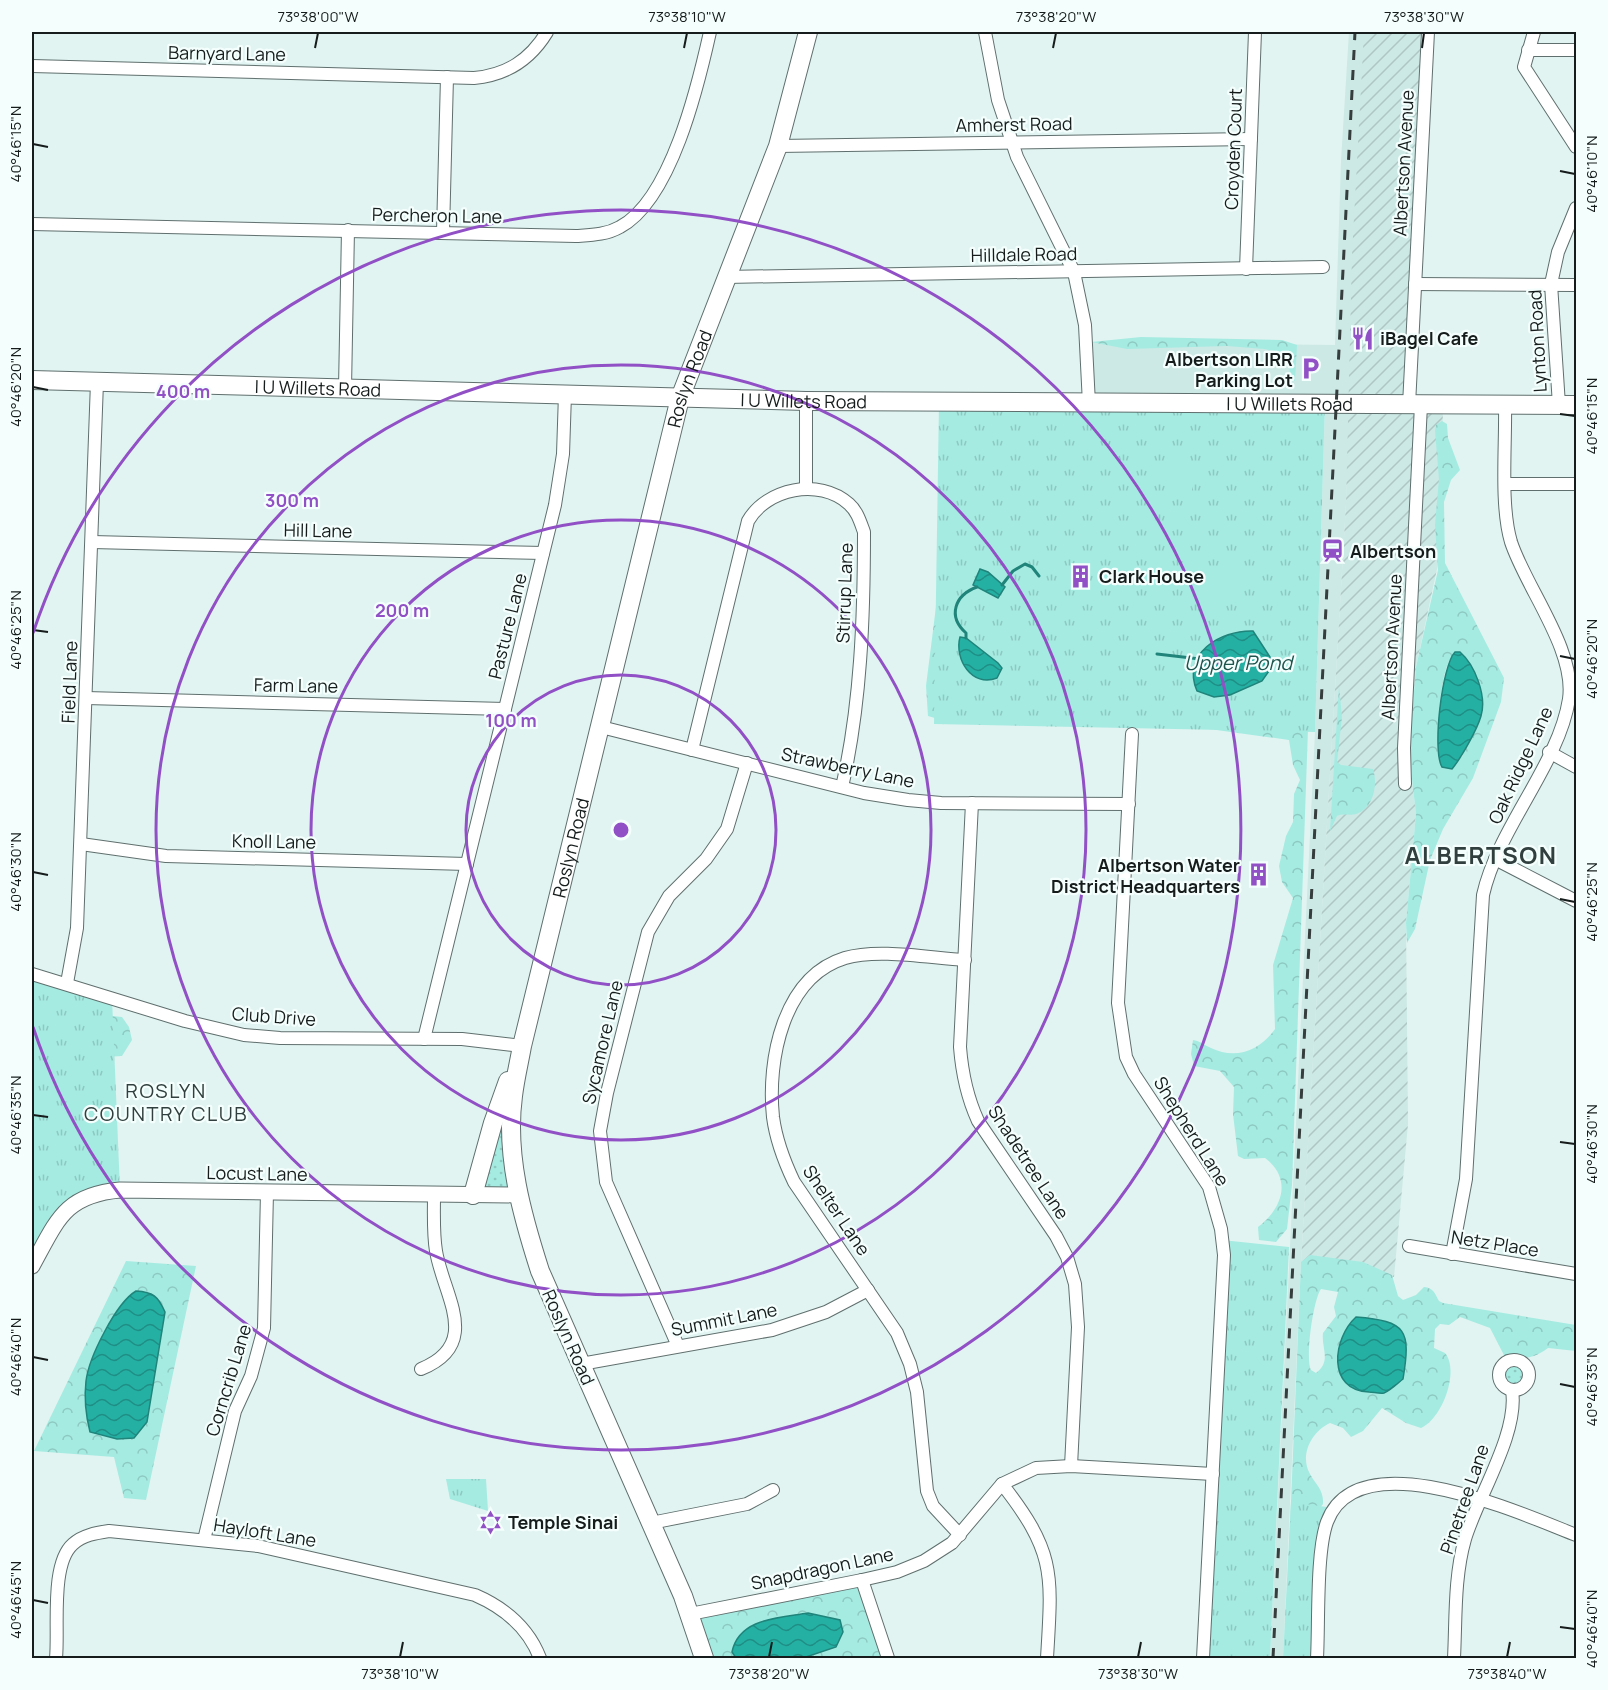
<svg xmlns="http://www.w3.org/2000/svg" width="1608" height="1690" viewBox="0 0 1608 1690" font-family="Manrope,sans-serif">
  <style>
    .built { fill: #cce9e5 }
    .industrial { fill: url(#industrial-furrows) }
    .grass { fill: url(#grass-dots) }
    .forest { fill: url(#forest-crowns); fill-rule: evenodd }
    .park { fill: url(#park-tufts) }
    .garden { fill: #a5ebe2 }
    .water { fill: url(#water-waves); stroke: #20847b; stroke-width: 1.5 }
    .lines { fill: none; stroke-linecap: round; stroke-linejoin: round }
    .stream { stroke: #20847b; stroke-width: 3 }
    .minor-casing { stroke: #5f6f6d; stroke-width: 14 }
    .tertiary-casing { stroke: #5f6f6d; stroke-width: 17 }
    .secondary-casing { stroke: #5f6f6d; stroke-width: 20 }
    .minor { stroke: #fff; stroke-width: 12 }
    .tertiary { stroke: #fff; stroke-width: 15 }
    .secondary { stroke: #fff; stroke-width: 18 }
    .rail { stroke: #353e3d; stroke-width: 3; stroke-dasharray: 10 10; stroke-linecap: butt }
    .ticks { fill: none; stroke: #151c1b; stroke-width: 2 }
    .ring { fill: none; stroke: #9150c5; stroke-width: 3 }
    .labels { text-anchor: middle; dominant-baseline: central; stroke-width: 4.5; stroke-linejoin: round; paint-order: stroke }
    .street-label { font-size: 18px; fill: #151c1b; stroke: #f4fffd }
    .poi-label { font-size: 18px; font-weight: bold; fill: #151c1b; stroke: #f4fffd; text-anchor: start }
    .water-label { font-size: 20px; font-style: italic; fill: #1e544e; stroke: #f4fffd }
    .neighbourhood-label { font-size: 20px; letter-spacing: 1.5px; fill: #31403e; stroke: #f4fffd }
    .district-label { font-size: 24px; font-weight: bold; letter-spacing: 1.5px; fill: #31403e; stroke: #f4fffd }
    .centre { fill: #9150c5; stroke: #f4fffd; stroke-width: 3 }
    .ring-label { font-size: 18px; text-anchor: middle; font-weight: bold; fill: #9150c5; stroke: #f4fffd; stroke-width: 4.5; stroke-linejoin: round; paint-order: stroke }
    .neatline { fill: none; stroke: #151c1b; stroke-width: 2 }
    .ticks-label { font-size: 15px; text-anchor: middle; fill: #151c1b }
  </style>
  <defs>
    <pattern id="industrial-furrows" width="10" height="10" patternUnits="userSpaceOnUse" patternTransform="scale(1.5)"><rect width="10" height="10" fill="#cce9e5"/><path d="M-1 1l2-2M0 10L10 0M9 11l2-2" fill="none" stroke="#aec7c4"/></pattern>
    <pattern id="grass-dots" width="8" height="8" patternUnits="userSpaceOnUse" patternTransform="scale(1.5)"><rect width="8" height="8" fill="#a5ebe2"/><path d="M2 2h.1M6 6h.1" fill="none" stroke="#8dc9c1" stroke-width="1.8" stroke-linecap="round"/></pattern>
    <pattern id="forest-crowns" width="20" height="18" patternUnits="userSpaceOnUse" patternTransform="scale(1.5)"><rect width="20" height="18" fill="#a5ebe2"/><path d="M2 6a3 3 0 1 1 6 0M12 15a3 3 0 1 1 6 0" fill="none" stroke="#8dc9c1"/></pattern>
    <pattern id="park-tufts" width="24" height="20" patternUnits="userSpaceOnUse" patternTransform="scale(1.5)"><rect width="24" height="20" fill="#a5ebe2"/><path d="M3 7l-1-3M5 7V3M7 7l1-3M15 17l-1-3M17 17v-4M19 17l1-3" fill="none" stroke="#8dc9c1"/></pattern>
    <pattern id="water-waves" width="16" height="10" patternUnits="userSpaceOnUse" patternTransform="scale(1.5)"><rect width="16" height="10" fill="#25b0a4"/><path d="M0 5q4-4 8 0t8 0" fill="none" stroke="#1f8e85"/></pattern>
  </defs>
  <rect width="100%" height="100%" fill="#e1f4f1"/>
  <path class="built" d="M1349,32H1365L1346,504L1301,1262L1283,1658H1270L1315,732L1325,405L1089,404L1086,342L1335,345L1341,161Z"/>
  <path class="industrial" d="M1364,32H1429L1409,404H1443L1440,555L1416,667L1409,753L1416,814L1406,923L1408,1124L1394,1277L1301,1262L1346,504L1352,255Z"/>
  <g class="grass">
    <path d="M513,1098L519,1195H473Z"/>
    <circle cx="1514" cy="1375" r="15"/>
  </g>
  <g class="forest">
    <path d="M1141,337L1282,340L1297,345L1295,381L1291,379L1288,359L1275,351L1264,349L1227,346L1127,349L1091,342Z"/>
    <path d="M1442,421L1447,424L1448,438L1460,470L1451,480L1444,502L1445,563L1504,678L1501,702L1473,778L1443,829L1430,860L1415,929L1407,943L1406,923L1416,814L1409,753L1416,667L1438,570L1435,525L1439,479L1435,431L1436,425ZM1455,652H1460C1475,665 1488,698 1480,718C1474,731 1467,743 1462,757L1439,762C1437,739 1438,668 1455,652Z"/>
    <path d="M958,432L1308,729L1292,1185L1287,1229L1276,1242L1259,1240L1258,1227C1282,1209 1293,1179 1265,1158L1244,1159L1238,1156L1233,1114L1234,1087L1220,1071L1194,1066L1191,1054L1193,1040C1200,1041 1204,1045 1211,1048C1235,1060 1260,1051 1275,1029L1273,965L1293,898L1282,882L1279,866L1286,836L1293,822L1294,794L1300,780L1293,765L1289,740L1195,727L945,721L928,716L926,686Z"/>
    <path d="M1339,686L1342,717L1337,762L1341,765L1373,769C1378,784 1374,808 1356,814C1350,816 1343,813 1337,816L1330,831Z"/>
    <path d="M103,1015L122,1017L129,1027L132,1040L122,1056L105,1057Z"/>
    <path d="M1310,1255L1363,1262L1392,1275L1398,1296L1403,1300L1416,1295L1424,1287C1434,1288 1435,1294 1439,1301L1443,1303L1576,1325V1351L1548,1348C1530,1361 1526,1356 1507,1361L1490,1328L1460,1317L1449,1325L1440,1324L1435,1329L1434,1348L1445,1353C1460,1371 1442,1419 1421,1428L1406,1423L1382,1408L1363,1431L1351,1437L1343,1428L1330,1423C1312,1431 1299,1455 1310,1474C1316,1485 1324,1490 1323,1504L1289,1549L1301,1262ZM1321,1289L1338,1292L1334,1307L1336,1316L1323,1333C1321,1348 1332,1361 1316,1373L1311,1370C1305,1359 1313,1300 1321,1289Z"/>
    <path d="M126,1261L196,1266L146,1500L124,1498L114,1457L34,1451Z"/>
    <path d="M862,1580L888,1658H703L690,1614Z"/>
  </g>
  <g class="park">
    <path d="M939,402L1325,404L1315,732L934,724Z"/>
    <path d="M32,974L112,998L120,1190L78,1200L32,1266Z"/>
    <path d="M1222,1240L1289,1247L1270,1658H1203Z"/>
    <path d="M446,1479H486L488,1511L450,1499Z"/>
    <path d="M1291,1502L1334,1508L1327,1522L1317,1658H1283Z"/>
  </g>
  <g class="garden">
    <path d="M1167,464L1192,465V499H1167Z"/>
    <path d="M1199,566L1244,568L1242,603L1197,601Z"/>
  </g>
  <g class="water">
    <path d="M980,569L988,572L1005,587L998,598L973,585Z"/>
    <path d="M1253,631L1270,657L1269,671L1262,681L1230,695L1214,697L1197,691C1181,654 1220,630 1253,631Z"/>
    <path d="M960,637L966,638L998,663L1002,668L997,678C972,688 954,659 960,637Z"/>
    <path d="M1455,652H1460C1475,665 1487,696 1481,716C1477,730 1461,758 1452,769L1442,767C1432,751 1442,665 1455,652Z"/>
    <path d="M136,1291C153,1292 158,1296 165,1312L147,1422L134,1438L117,1439L90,1432C86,1416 84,1398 86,1381C89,1357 116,1303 136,1291Z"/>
    <path d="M1356,1317C1407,1321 1411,1330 1403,1379C1398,1383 1390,1391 1384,1393C1380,1394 1373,1392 1369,1392C1326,1390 1333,1338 1356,1317Z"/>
    <path d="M808,1613L840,1620L843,1632L836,1647L803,1658H736L732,1652C739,1618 779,1618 808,1613Z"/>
  </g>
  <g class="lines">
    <g class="stream">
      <path d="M1002,585L1013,571L1025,564L1032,567L1039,576"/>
      <path d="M966,638V633C947,616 955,595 977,587"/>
      <path d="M1157,654L1200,659"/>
    </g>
    <defs>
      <g id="minor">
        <path d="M985,32L998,100L1017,157L1074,272L1085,325L1089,404"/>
        <path d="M1534,32L1524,67L1576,147"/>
        <path d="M1528,50H1576"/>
        <path d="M32,66L474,78C507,75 530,60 547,32"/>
        <path d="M778,146L1251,139"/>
        <path d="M32,224L576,236C591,235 606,235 620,227C671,200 698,86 710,32"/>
        <path d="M443,232L447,77"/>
        <path d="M1246,269L1255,32"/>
        <path d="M725,277L1323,267"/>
        <path d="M1415,284L1576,285"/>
        <path d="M345,388L348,230"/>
        <path d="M1409,405L1428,32"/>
        <path d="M1559,405L1551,284L1558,252L1576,208"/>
        <path d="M1506,484H1576"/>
        <path d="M806,489V401"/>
        <path d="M92,542L543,553"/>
        <path d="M86,698L505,709"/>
        <path d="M601,727L864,793L908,800L941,803L1129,804"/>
        <path d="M1132,734L1118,1003L1126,1057L1134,1074L1209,1187L1221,1229L1224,1255L1203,1658"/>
        <path d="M692,750L748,521C766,489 819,477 849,504C857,511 860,521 864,532C864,616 861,704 842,787"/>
        <path d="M1549,752L1576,767"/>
        <path d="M1405,784L1404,748L1421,405"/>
        <path d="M972,803L960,1047C962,1073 967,1097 978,1121L1056,1236L1067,1257L1075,1284L1078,1327L1071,1466"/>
        <path d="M81,844L166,856L467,864"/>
        <path d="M1495,859L1576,901"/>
        <path d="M32,974L185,1021L244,1035L280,1038L462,1039L522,1046"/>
        <path d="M67,983L77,928L97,382"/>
        <path d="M424,1039L555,505L563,454L565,394"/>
        <path d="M1409,1246L1576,1274"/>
        <path d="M1452,1254L1466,1179L1483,895C1498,828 1559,764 1569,699C1576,650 1526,588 1511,542C1500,505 1506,445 1505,405"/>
        <path d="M678,1346L606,1182L600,1131L607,1093L648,932L669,896L706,859L727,829L747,763"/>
        <circle cx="1514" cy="1375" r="15"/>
        <path d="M581,1364L772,1330L826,1312L868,1290"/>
        <path d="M421,1369C483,1344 443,1295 436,1251C433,1233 434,1213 434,1195"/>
        <path d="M1002,1484C1056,1553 1052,1574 1047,1658"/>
        <path d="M651,1523L747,1504L773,1490"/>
        <path d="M960,1535L933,1506L927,1491L917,1392L910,1364L897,1333L794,1182C784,1161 776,1140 773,1117C767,1060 783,977 845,958C878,948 930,958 965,960"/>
        <path d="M204,1540L235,1411L251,1376L264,1328L267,1192"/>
        <path d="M862,1580L888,1658"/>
        <path d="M690,1614L862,1580L897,1572L924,1561L952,1543L1002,1484L1036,1468L1071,1466L1213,1474"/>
        <path d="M56,1658C59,1629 50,1564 73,1544C83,1535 96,1533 109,1531L258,1546L475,1595C505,1608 528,1627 540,1658"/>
        <path d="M1317,1658C1319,1624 1316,1552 1327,1522C1358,1439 1522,1514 1576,1535"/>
        <path d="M1454,1658C1456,1619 1454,1577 1465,1539C1478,1496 1519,1433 1512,1390"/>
      </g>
      <path id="tertiary" d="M32,1266C57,1221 64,1195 120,1190L519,1195"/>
      <g id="secondary">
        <path id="s1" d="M32,380L806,401L1576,405"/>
        <path d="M473,1195L493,1123L508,1081"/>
        <path id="s2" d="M704,1658L683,1596L540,1271C522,1215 505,1155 513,1096C515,1079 519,1063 522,1046L680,398L778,146L808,32"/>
      </g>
    </defs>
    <use href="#minor" class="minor-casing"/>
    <use href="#tertiary" class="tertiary-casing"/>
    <use href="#secondary" class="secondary-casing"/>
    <use href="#minor" class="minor"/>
    <use href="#tertiary" class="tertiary"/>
    <use href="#secondary" class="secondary"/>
    <path class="rail" d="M1273,1658L1355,32"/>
  </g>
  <path class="ticks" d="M315,48L318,33M684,48L687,33M1053,48L1056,33M1422,48L1424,33M33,144L48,147M1560,171L1575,174M33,387L48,390M1560,414L1575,416M33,630L48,632M1560,656L1575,659M33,872L48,875M1560,899L1575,902M33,1115L48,1117M1560,1142L1575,1144M33,1357L48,1360M1560,1384L1575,1387M33,1600L48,1603M1560,1627L1575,1629M400,1657L403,1642M769,1657L772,1642M1138,1657L1141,1642M1507,1657L1510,1642"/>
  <g class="ring">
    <circle cx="621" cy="830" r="155"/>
    <circle cx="621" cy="830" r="310"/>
    <circle cx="621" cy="830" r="465"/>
    <path d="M33 633A620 620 0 1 1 33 1027"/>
  </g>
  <defs>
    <symbol id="restaurant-bare" viewBox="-9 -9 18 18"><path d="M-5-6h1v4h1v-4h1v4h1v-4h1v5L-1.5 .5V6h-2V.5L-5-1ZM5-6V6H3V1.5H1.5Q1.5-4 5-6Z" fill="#9150c5" stroke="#f4fffd" stroke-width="2.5" paint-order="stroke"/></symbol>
    <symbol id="parking-bare" viewBox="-9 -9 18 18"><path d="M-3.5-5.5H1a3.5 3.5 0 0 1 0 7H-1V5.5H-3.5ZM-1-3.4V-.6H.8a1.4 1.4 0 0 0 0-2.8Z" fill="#9150c5" stroke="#f4fffd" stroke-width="2.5" paint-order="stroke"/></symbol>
    <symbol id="station-bare" viewBox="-9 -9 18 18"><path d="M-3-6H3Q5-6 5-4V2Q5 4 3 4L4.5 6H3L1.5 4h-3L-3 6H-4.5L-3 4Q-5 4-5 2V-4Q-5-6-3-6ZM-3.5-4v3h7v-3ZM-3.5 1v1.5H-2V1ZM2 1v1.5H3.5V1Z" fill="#9150c5" stroke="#f4fffd" stroke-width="2.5" paint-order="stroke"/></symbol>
    <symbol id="building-bare" viewBox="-9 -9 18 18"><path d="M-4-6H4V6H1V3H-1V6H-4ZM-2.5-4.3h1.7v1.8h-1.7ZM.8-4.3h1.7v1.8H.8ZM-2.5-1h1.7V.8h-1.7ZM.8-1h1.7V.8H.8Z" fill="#9150c5" stroke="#f4fffd" stroke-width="2.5" paint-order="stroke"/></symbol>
    <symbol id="synagogue-bare" viewBox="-9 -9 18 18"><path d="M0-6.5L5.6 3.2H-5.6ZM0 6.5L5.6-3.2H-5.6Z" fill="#9150c5" stroke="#f4fffd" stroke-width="2.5" paint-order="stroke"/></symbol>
  </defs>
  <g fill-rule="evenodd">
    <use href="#restaurant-bare" x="1346" y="322" width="33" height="33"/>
    <use href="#parking-bare" x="1294" y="352" width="33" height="33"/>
    <use href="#station-bare" x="1316" y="534" width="33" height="33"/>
    <use href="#building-bare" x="1064" y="560" width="33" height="33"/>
    <use href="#building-bare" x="1242" y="858" width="33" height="33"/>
    <use href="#synagogue-bare" x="474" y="1506" width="33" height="33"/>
  </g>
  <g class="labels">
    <g class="street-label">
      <text transform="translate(227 53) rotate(1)">Barnyard Lane</text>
      <text transform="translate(1014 124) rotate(-1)">Amherst Road</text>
      <text transform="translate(1233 149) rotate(-88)">Croyden Court</text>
      <text transform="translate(1403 163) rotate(-87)">Albertson Avenue</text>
      <text transform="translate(437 215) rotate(1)">Percheron Lane</text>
      <text transform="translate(1024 254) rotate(-1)">Hilldale Road</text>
      <text transform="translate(1537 341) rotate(-93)">Lynton Road</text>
      <text stroke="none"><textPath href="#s2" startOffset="1338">Roslyn Road</textPath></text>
      <text stroke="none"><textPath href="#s1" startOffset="286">I U Willets Road</textPath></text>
      <text stroke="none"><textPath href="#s1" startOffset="772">I U Willets Road</textPath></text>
      <text stroke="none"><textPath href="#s1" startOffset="1258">I U Willets Road</textPath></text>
      <text transform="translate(318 530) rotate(1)">Hill Lane</text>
      <text transform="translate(844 593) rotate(-88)">Stirrup Lane</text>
      <text transform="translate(507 626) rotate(-76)">Pasture Lane</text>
      <text transform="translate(1391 647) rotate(-87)">Albertson Avenue</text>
      <text transform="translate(69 682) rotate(-88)">Field Lane</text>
      <text transform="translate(296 685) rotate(1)">Farm Lane</text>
      <text transform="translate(1520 765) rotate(-65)">Oak Ridge Lane</text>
      <text transform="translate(848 767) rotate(12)">Strawberry Lane</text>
      <text transform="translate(274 841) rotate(1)">Knoll Lane</text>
      <text stroke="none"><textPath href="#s2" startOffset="854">Roslyn Road</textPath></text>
      <text transform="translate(274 1016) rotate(4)">Club Drive</text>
      <text transform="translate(602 1042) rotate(-77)">Sycamore Lane</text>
      <text transform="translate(1192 1131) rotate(58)">Shepherd Lane</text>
      <text transform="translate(1029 1162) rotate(57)">Shadetree Lane</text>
      <text transform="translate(257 1173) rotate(1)">Locust Lane</text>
      <text transform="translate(837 1210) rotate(56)">Shelter Lane</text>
      <text transform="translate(1495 1243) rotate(9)">Netz Place</text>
      <text transform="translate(724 1319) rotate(-11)">Summit Lane</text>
      <text transform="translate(569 1337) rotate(66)">Roslyn Road</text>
      <text transform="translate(228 1380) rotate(-73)">Corncrib Lane</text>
      <text transform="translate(1464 1499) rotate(-71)">Pinetree Lane</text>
      <text transform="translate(265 1532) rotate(9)">Hayloft Lane</text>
      <text transform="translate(822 1568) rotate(-12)">Snapdragon Lane</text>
    </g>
    <g class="poi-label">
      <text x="1380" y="338">iBagel Cafe</text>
      <text x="1293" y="359" text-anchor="end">Albertson LIRR<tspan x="1293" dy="21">Parking Lot</tspan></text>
      <text x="1350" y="551">Albertson</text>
      <text x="1099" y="576">Clark House</text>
      <text x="1240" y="865" text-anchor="end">Albertson Water<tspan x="1240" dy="21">District Headquarters</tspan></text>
      <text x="508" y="1522">Temple Sinai</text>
    </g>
    <g class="water-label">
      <text x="1238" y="662">Upper Pond</text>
    </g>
    <g class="neighbourhood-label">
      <text x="166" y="1090">ROSLYN<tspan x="166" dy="23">COUNTRY CLUB</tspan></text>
    </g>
    <g class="district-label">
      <text x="1481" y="854">ALBERTSON</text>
    </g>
  </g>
  <circle cx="621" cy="830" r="9" class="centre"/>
  <g class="ring-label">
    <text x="183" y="398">400 m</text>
    <text x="292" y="507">300 m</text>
    <text x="402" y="617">200 m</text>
    <text x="511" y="727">100 m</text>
  </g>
  <rect width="1608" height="1690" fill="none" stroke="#f4fffd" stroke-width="66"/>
  <rect x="33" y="33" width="1542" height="1624" class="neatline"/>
  <g class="ticks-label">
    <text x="318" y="22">73°38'00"W</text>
    <text x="687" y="22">73°38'10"W</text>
    <text x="1056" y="22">73°38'20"W</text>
    <text x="1424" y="22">73°38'30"W</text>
    <text transform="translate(16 144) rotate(-90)" y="5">40°46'15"N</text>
    <text transform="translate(1592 174) rotate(-90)" y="5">40°46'10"N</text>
    <text transform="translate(16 387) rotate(-90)" y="5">40°46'20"N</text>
    <text transform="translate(1592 416) rotate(-90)" y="5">40°46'15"N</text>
    <text transform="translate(16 630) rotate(-90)" y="5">40°46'25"N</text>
    <text transform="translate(1592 659) rotate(-90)" y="5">40°46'20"N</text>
    <text transform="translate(16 872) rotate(-90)" y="5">40°46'30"N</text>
    <text transform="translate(1592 902) rotate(-90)" y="5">40°46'25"N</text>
    <text transform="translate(16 1115) rotate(-90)" y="5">40°46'35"N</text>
    <text transform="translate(1592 1144) rotate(-90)" y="5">40°46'30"N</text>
    <text transform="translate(16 1357) rotate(-90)" y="5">40°46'40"N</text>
    <text transform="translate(1592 1387) rotate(-90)" y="5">40°46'35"N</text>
    <text transform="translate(16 1600) rotate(-90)" y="5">40°46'45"N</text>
    <text transform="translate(1592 1629) rotate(-90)" y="5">40°46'40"N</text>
    <text x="400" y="1679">73°38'10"W</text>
    <text x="769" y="1679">73°38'20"W</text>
    <text x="1138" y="1679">73°38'30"W</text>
    <text x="1507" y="1679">73°38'40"W</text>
  </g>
</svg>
